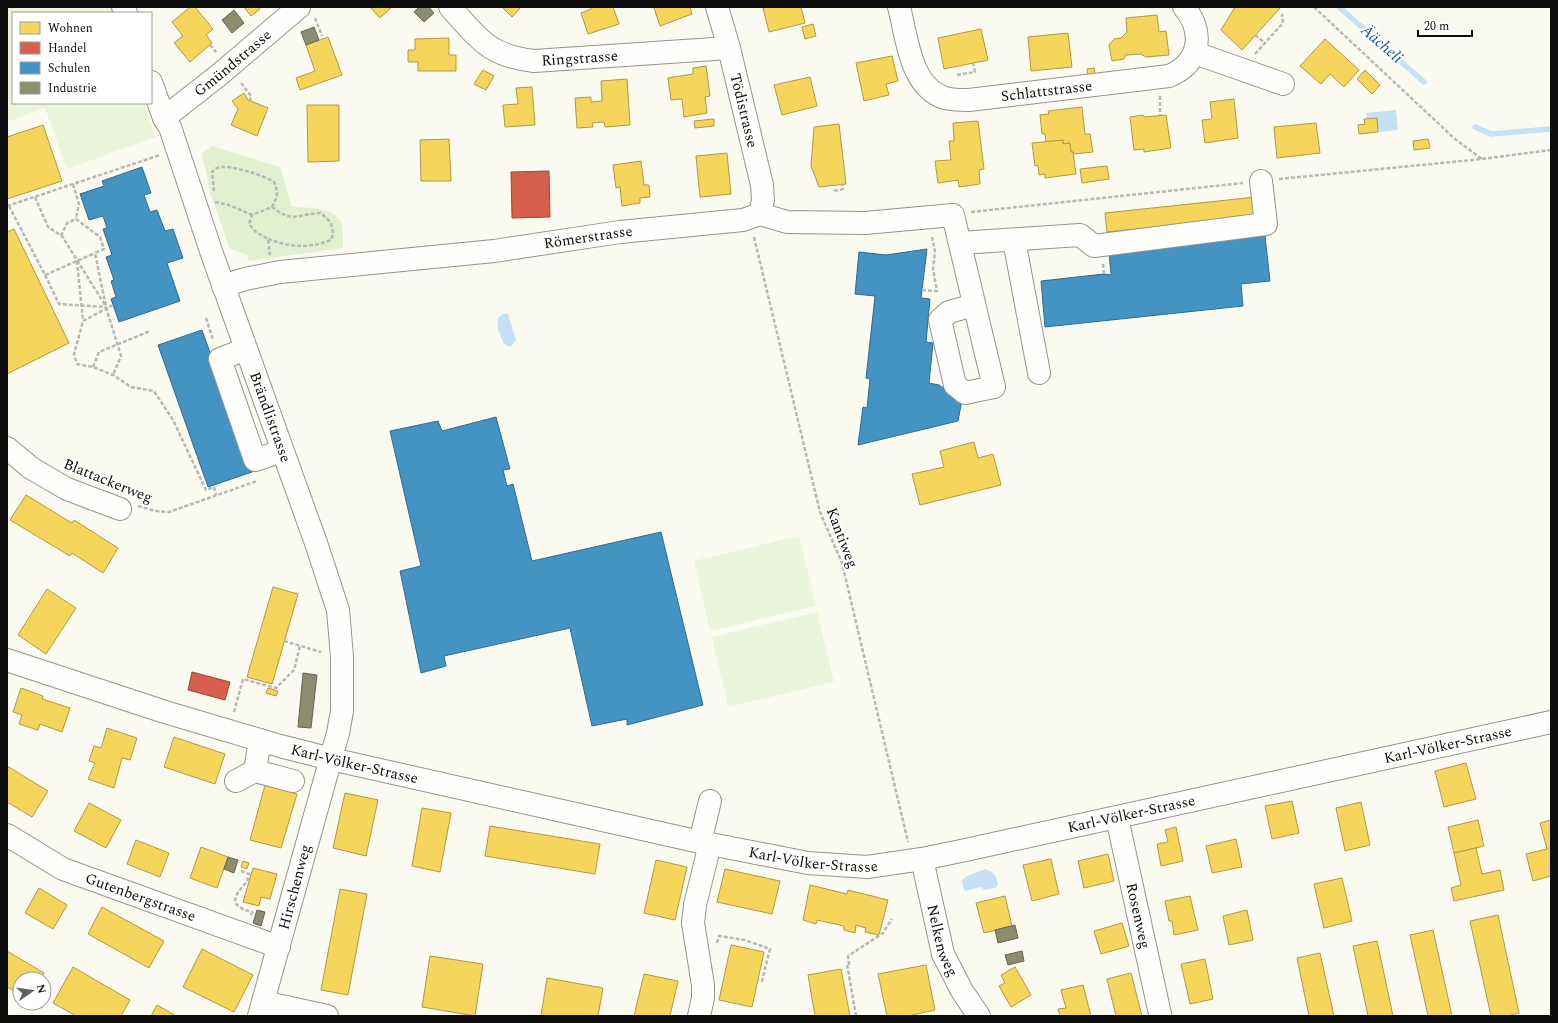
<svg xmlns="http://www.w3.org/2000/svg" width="1558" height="1023" viewBox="0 0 1558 1023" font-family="Spectral,serif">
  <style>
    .green { fill: #e1f1d0 }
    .pitch { fill: #ebf5d9 }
    .water { fill: #c6e0f6 }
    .homes { fill: #f6d55c; stroke: #b09944 }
    .shops { fill: #d6604d; stroke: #9a473a }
    .schools { fill: #4393c3; stroke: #336b8c }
    .industry { fill: #8c8c6e; stroke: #666651 }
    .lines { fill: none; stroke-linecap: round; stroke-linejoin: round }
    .stream { stroke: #c6e0f6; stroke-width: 5.5 }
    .minor-casing { stroke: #94948f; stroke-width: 24 }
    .path { stroke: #b8b8b6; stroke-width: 2.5; stroke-dasharray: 4 2; stroke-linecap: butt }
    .minor { stroke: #fefefd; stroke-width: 22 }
    .labels { text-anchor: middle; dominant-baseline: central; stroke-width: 4; stroke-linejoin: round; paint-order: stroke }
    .street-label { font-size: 15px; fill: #0d0d0d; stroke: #fff }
    .water-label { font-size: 16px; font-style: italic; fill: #1355a1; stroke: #fff }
  </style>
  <rect width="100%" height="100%" fill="#fbfaf0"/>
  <path class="green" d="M212,146L280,167L292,207C307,208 339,206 342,226C343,233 343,241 343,248L249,261L247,255L230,249L210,193L202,153Z"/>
  <g class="pitch">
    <path d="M7,7H111L113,13H13V103H144L156,137L67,169L45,108L7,122Z"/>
    <path d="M799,536L816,606L710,631L694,561Z"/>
    <path d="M817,612L834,682L728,707L712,637Z"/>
  </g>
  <g class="water">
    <path d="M1396,110L1398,130L1378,132L1377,118L1367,119L1366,113Z"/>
    <path d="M503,314H508L516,340L510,347L504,344L498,330V318Z"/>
    <path d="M985,869C995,872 996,875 998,885L995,888L985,890L980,887L966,891L963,888L962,880C968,874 977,873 985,869Z"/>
  </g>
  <g class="homes">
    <path d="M190,7H195L213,29L206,35L212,43L190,62L174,43L183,36L172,22Z"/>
    <path d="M244,7H258L260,9L251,16Z"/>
    <path d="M370,7H392L380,18Z"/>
    <path d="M502,7H521L512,17Z"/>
    <path d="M591,7H613L619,24L588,34L581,13L591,9Z"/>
    <path d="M657,7H690L692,14L660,26L654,8Z"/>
    <path d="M768,7H801L805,23L769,32L763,8Z"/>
    <path d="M1235,7H1281L1242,50L1221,30Z"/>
    <path d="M1157,15L1159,32L1166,31L1169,55L1146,57L1141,54L1126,55L1124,59L1112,61L1109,45L1114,39L1121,38L1127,32L1126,18Z"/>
    <path d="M813,24L816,36L805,39L802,27Z"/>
    <path d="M981,29L988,60L944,69L938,38Z"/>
    <path d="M1068,33L1072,67L1031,71L1028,37Z"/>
    <path d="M328,37L342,75L300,90L296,78L315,71L306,45Z"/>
    <path d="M449,38V55H456V71H418V62H408V50H415V39Z"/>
    <path d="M1325,39L1359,70L1344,87L1330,74L1321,84L1300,66Z"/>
    <path d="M892,56L898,81L886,84L889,95L864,101L856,63Z"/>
    <path d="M706,66L710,96L705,97L707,113L684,117L682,99L671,100L668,78L693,74V68Z"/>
    <path d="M1094,68L1095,74L1088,75L1087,69Z"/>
    <path d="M483,70L494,76L486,90L474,84Z"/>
    <path d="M1365,70L1380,85L1372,94L1357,79Z"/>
    <path d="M810,77L817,106L782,115L774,85Z"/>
    <path d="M627,79L630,125L605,127L604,122L592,123L593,127L577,128L575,98L591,97V102L602,101L601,81Z"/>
    <path d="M532,87L535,125L505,127L503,105L518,104L516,88Z"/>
    <path d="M244,93L248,100L268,108L257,136L231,125L238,109L232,101Z"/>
    <path d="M1234,99L1238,138L1205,143L1202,120L1212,119L1210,102Z"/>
    <path d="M307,105H339V161L308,162Z"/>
    <path d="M1082,107L1085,134H1090L1093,152L1073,154V152H1071L1070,143L1063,144V140L1046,142L1045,134H1042L1040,115L1049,114L1048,111Z"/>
    <path d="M1143,115L1144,117L1166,115L1171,148L1144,152V149L1134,150L1130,117Z"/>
    <path d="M1377,118L1378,132L1359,134L1358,125L1365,124L1364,119Z"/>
    <path d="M714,119V126L695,128L694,121Z"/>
    <path d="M978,121L984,169L979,170L980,184L959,187L958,180L938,183L935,161L951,160L949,141H954L953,123Z"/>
    <path d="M1316,123L1320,153L1277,158L1274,127Z"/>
    <path d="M839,124L846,184L819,187L811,166L814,127Z"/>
    <path d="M43,125L62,181L7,199V137Z"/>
    <path d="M449,139L451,181H421L420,140Z"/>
    <path d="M1428,139L1430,148L1414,150L1413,141Z"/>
    <path d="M1063,140V144L1070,143L1071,152H1073L1076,174L1045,178V174L1039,175L1038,165L1035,166L1032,143Z"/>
    <path d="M727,153L731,194L700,197L696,156Z"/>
    <path d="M641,161L644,185H649L650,197L640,198V203L622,206L620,187L616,188L613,165Z"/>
    <path d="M1107,166L1109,179L1082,183L1080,169Z"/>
    <path d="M1256,197L1258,216L1107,232L1105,213Z"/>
    <path d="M14,229L69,343L7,374V232Z"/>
    <path d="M974,442L978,458L993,454L1001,485L920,505L912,474L944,467L940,451Z"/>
    <path d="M26,495L72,523L74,520L118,548L103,573L72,553L70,556L10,520Z"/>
    <path d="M273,587L298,594L272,684L247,677Z"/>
    <path d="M47,589L76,608L46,654L18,635Z"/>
    <path d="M21,688L43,696L42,699L70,708L62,732L40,724L38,730L19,724L22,715L13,712Z"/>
    <path d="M268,688L278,691L276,696L266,693Z"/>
    <path d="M107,728L137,738L130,760L122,758L114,788L88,779L95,763L89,761L94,746L101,748Z"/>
    <path d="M174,737L225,754L215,784L164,767Z"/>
    <path d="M1466,763L1476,799L1444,807L1435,771Z"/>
    <path d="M7,766L48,791L32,817L7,802Z"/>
    <path d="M265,785L297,794L281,848L250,840Z"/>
    <path d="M345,793L378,800L366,856L333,848Z"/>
    <path d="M1292,801L1299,833L1272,839L1265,806Z"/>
    <path d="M1361,802L1370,845L1345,851L1336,808Z"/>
    <path d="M89,803L121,820L106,848L74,831Z"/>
    <path d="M422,808L451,813L440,872L412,866Z"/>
    <path d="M1478,820L1484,846L1454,853L1448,827Z"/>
    <path d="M1551,820V876L1533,881L1526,854L1547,849L1540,823Z"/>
    <path d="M490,826L600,844L595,874L485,856Z"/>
    <path d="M1176,827L1183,861L1161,866L1157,844L1168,842L1165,830Z"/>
    <path d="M1236,839L1242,867L1212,873L1206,846Z"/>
    <path d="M136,840L169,853L160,877L127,864Z"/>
    <path d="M201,847L228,857L217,888L190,878Z"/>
    <path d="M1476,848L1482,874L1500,870L1504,890L1454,901L1451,888L1461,885L1454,853Z"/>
    <path d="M1108,854L1114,881L1084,888L1078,861Z"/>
    <path d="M1051,859L1059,894L1032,901L1023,865Z"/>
    <path d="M656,860L687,867L675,920L644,913Z"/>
    <path d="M243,861L249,863L247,869L241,867Z"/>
    <path d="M253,868L277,874L270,899L261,897L259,906L243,902Z"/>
    <path d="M725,869L780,881L772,914L717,902Z"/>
    <path d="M1342,878L1352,921L1324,928L1314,884Z"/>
    <path d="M810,885L847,894L848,890L888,900L879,935L865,932L866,928L856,925L855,933L844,930V926L817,920L816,924L803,920Z"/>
    <path d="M39,888L67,905L53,929L25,913Z"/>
    <path d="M340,889L367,894L348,995L321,990Z"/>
    <path d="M1005,896L1012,926L984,933L976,903Z"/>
    <path d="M1190,896L1198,930L1174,935L1172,921H1169L1165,901Z"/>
    <path d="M102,907L164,941L149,968L88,934Z"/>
    <path d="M1247,910L1253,940L1229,945L1223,916Z"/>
    <path d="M1498,915L1519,1013L1507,1016H1491L1470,921Z"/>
    <path d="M1122,923L1129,946L1101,954L1094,931Z"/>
    <path d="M1433,930L1452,1016H1428L1410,935Z"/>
    <path d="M1377,941L1393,1016H1368L1353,946Z"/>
    <path d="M731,945L764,952L752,1007L719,1000Z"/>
    <path d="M202,949L253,975L234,1012L183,987Z"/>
    <path d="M7,951L44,973L40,979H20V994L7,987Z"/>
    <path d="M1320,953L1334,1016H1309L1297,958Z"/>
    <path d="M430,956L483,964L475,1016L422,1007Z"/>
    <path d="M1205,959L1213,999L1190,1004L1181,964Z"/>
    <path d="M926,965L935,1010L908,1016H887L878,974Z"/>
    <path d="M73,967L130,1000L121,1016H76L53,1003Z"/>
    <path d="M1015,967L1031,995L1011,1007L999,986L1005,983L1001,975Z"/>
    <path d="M841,969L850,1016H815L808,975Z"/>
    <path d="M1131,973L1142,1016H1116L1107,979Z"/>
    <path d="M644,974L678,981L670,1016H634Z"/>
    <path d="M547,978L603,988L598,1016H541Z"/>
    <path d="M1083,985L1091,1016H1060L1058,1009L1066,1008L1061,990Z"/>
    <path d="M157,1005L176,1016H151Z"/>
  </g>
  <g class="shops">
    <path d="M549,171L550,217L512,218L511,172Z"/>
    <path d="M192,672L230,682L225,700L188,690Z"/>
  </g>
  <g class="schools">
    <path d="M142,167L151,193L144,195L150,212L157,210L165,231L173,229L183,258L167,263L180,301L119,322L111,299L116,297L111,281L114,280L106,257L112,255L103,229L107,228L103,216L89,220L80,194L104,186L102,181Z"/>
    <path d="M1265,236L1270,281L1241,284L1243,306L1045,327L1041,281L1104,274L1111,275L1109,253Z"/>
    <path d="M927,249L921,298L930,299L926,342L933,343L929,383L939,385L962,400L958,421L858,445L863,407L867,408L870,379L866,378L875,296L855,294L859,252L886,255Z"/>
    <path d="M202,330L252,472L208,487L158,345Z"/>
    <path d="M496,417L510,469L503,470L507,486L513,484L532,561L661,532L703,705L627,725V719L592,726L570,628L444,656L446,666L421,673L400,571L421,566L390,431L438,421L442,431Z"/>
  </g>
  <g class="industry">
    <path d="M419,7H429L434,13L424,22L414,12Z"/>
    <path d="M234,10L244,23L232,33L222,20Z"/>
    <path d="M314,27L319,40L306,45L301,32Z"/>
    <path d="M303,673L317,675L311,728L298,727Z"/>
    <path d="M228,857L238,860L234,873L224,869Z"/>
    <path d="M257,910L265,912L261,926L253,923Z"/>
    <path d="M1015,925L1018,938L998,943L995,930Z"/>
    <path d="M1022,951L1024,961L1008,965L1005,955Z"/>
  </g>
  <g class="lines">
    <g class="stream">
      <path d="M1339,7L1424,82"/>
      <path d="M1475,127L1491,134L1551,129"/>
    </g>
    <defs>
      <g id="minor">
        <path d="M123,7L126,13"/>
        <path id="s1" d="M450,7C479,39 489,56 534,61L729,48"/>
        <path id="s2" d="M717,7L729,48L762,185L763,200L760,214"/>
        <path id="s3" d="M899,7C907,37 910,87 945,98C952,100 961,100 969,100L1169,76C1200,63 1205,33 1184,7"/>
        <path d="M1195,53L1283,84"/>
        <path id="s4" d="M151,82L164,118L170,127L212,254L316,543L338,610L342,657V711L338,733L259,1016"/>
        <path id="s5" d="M164,118L219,75L299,7"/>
        <path d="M1014,240L1039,373"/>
        <path d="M960,243L1080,235L1094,246L1266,224L1261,181"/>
        <path id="s6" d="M223,286L245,279L280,272L494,251L620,232L743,220L760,214L787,222L865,223L953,215L994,387L965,393L955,385L940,320L949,312L974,305"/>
        <path d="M246,349L220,359L255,460L282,451"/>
        <path d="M7,448L31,468L67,489L120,509"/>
        <path id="s7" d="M7,660L165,712L280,746L331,759L700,842L808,863L867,867L922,859L961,851L1551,722"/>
        <path d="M260,740L255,771L293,781"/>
        <path d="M236,781L255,771"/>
        <path id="s8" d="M1117,818L1160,1014"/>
        <path id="s9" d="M7,835L63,869L279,947"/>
        <path d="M700,842L710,801"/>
        <path id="s10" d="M922,859L943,954L962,991L979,1016"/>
        <path d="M263,1002L327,1016"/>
        <path d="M699,1016L703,998V985L693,923L695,905L710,844"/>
      </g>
    </defs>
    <use href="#minor" class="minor-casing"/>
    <g class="path">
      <path d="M1314,7L1455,139L1482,159"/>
      <path d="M315,18L322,36"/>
      <path d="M1255,35L1265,43"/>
      <path d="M210,45L216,52"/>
      <path d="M1255,54L1283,23L1282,14"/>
      <path d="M957,75L975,72L973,63"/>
      <path d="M241,83L251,96L250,101"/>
      <path d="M1160,96V115"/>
      <path d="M1279,179L1482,159L1551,150"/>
      <path d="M73,184L79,204L76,219"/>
      <path d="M214,191L212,172C213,171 216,168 217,168C226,163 266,176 274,182C279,193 277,198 272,207"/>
      <path d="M834,191L843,189L842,184"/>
      <path d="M35,197L48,227L62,236L105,305"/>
      <path d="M215,202L229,205L252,215"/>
      <path d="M7,206L160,155"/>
      <path d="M9,206L45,275L95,253"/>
      <path d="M971,212L1243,183"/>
      <path d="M61,236L67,223L76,219L100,237L104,249L95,253L106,307L121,356L113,375"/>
      <path d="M754,237L820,512L842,563L908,842"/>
      <path d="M268,239C289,247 309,249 331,240C336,229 330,219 320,213C297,214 294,224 272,207L252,215L249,224L256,232L268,239L270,255"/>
      <path d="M77,261L83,321"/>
      <path d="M1103,264L1104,274"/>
      <path d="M45,275L59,304L106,307"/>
      <path d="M922,290L937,291L933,269L935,252L932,237"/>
      <path d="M113,305L83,321L74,354L77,364L93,367L113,375L131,387L154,391L173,420L206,490L214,487L216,495"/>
      <path d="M206,318L213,340"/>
      <path d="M93,367L99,352L150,331"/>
      <path d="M138,506L155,511L169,512L257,481"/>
      <path d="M284,641L321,652"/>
      <path d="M234,712L243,679L276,688L294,670L300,646"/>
      <path d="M241,871L249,874L247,882C233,896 228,906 252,912L251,916"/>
      <path d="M717,943L719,936L745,940L770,949L762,981L758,980"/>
      <path d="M856,1016L847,964H849L848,956L883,933L892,919"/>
    </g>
    <use href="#minor" class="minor"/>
  </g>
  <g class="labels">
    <g class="street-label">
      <text stroke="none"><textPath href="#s1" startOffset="149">Ringstrasse</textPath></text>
      <text stroke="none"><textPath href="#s5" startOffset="88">Gmündstrasse</textPath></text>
      <text stroke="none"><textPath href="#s3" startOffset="209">Schlattstrasse</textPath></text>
      <text stroke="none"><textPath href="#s2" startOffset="107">Tödistrasse</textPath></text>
      <text stroke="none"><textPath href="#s6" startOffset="369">Römerstrasse</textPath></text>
      <text stroke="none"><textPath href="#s4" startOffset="356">Brändlistrasse</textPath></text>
      <text transform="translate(108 481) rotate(22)">Blattackerweg</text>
      <text transform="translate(842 538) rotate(69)">Kantiweg</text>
      <text stroke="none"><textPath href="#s7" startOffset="1480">Karl-Völker-Strasse</textPath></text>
      <text stroke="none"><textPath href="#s7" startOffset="363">Karl-Völker-Strasse</textPath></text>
      <text stroke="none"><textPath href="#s7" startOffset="1156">Karl-Völker-Strasse</textPath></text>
      <text stroke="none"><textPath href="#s7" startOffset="832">Karl-Völker-Strasse</textPath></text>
      <text transform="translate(295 887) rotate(-75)">Hirschenweg</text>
      <text stroke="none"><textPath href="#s9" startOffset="148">Gutenbergstrasse</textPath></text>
      <text stroke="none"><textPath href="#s8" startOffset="100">Rosenweg</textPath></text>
      <text stroke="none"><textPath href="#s10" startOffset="84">Nelkenweg</textPath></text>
    </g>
    <g class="water-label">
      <text transform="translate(1382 44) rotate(41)">Äächeli</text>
    </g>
  </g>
  <rect width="1558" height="1023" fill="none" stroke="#0d0d0d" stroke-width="16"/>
  <rect x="12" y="12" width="140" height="92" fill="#ffffff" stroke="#9e9e9e"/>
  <rect x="20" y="22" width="20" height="12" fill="#f6d55c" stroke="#9e9e9e"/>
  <text x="48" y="32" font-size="12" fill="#0d0d0d">Wohnen</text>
  <rect x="20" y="42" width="20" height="12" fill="#d6604d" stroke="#9e9e9e"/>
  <text x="48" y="52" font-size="12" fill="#0d0d0d">Handel</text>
  <rect x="20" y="62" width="20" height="12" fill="#4393c3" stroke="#9e9e9e"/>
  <text x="48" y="72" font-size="12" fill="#0d0d0d">Schulen</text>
  <rect x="20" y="82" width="20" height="12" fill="#8c8c6e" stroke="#9e9e9e"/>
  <text x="48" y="92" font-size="12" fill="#0d0d0d">Industrie</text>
  <g transform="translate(32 991) rotate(77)"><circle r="19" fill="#ffffff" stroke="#9e9e9e"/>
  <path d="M0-3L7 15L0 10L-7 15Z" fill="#60605c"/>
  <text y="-6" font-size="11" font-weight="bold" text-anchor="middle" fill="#0d0d0d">N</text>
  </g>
  <path d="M1418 30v6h54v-6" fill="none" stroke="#0d0d0d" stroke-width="2"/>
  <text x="1424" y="30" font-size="12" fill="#0d0d0d" stroke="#ffffff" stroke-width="3" paint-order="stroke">20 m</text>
</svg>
